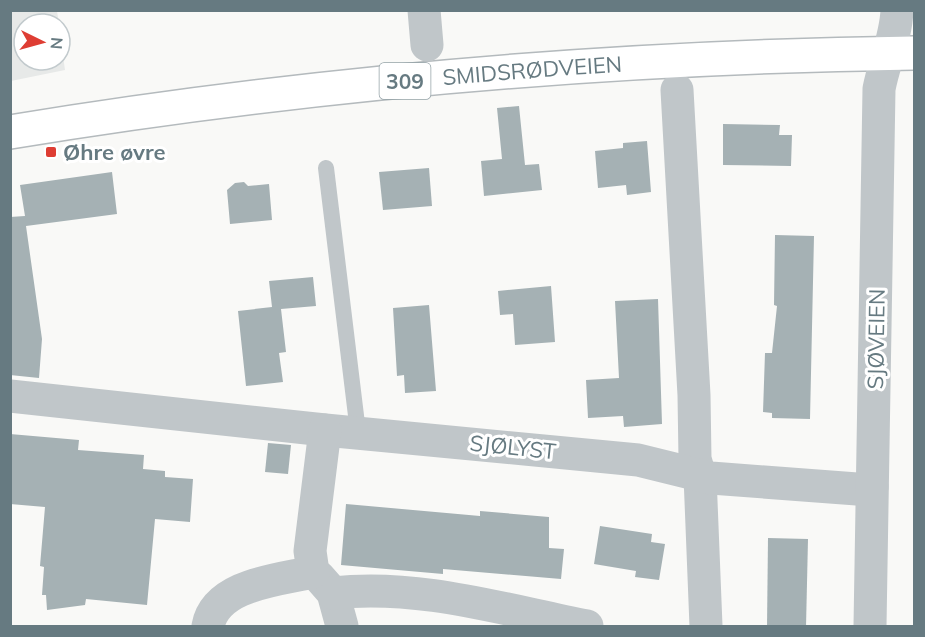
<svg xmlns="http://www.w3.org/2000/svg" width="925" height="637" viewBox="0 0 925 637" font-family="Mulish,sans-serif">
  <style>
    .built { fill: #e7e9e8 }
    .building { fill: #a5b1b4 }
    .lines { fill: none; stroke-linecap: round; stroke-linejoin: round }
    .primary-casing { stroke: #b4babd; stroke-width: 36 }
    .lane { stroke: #c0c6c9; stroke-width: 16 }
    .street { stroke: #c0c6c9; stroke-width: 33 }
    .primary { stroke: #fff; stroke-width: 33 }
    .poi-dot { fill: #de3d33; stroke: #fff; stroke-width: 2 }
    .labels { text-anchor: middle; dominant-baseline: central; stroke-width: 6; stroke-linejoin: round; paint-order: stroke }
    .shield { fill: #fff; stroke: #94a2a7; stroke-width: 1.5 }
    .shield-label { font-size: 21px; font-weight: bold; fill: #667a81 }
    .street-label { font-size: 22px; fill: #667a81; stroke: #fff }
    .poi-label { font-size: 22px; font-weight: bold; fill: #667a81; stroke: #fff; text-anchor: start }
  </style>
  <rect width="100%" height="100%" fill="#f9f9f7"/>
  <path class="built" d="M11,10L57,11L59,24H24V60H60V35L65,70L11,81Z"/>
  <g class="building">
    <path d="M519,106L525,165L539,164L542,190L484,196L481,161L502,159L497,108Z"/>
    <path d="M723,124L780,125L779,135H792L791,166L723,165Z"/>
    <path d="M647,141L651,192L627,195L626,185L598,188L595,151L623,148V143Z"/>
    <path d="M429,168L432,206L383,210L379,172Z"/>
    <path d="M112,172L117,214L26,226L42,339L39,378L10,375V217L25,216L20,185Z"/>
    <path d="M244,182L248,186L269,184L272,220L230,224L227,190L235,183Z"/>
    <path d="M775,235L814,236L810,419L772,418V413L763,412L765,353H772L777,306L774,305Z"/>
    <path d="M313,277L316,306L281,309L286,352L279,353L283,382L246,386L238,311L272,307L269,281Z"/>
    <path d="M551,286L555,342L515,345L513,314L500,315L498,291Z"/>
    <path d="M658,299L662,424L624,427L623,416L588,418L586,380L619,378L615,301Z"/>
    <path d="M429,305L436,391L405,393L404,375L397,376L393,308Z"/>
    <path d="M10,434L79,440L78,450L144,455L143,469L165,471V477L193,479L190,522L155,519L147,605L86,599L85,605L47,610L46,595H42L44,567L40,566L45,507L10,504Z"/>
    <path d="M268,443L291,445L288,474L265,472Z"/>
    <path d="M346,504L480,516V511L549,517V548L564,549L561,579L443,569V574L341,565Z"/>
    <path d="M600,526L652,534L651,542L665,544L659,580L635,577L636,571L594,564Z"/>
    <path d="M768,538L808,539L806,627H767Z"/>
  </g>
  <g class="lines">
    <defs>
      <g id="primary">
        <path id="s1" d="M10,132C309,83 612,57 914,53"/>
      </g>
    </defs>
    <use href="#primary" class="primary-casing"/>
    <path class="lane" d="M326,168L358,432"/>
    <g class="street">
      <path d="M424,10L427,45"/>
      <path d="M677,90L694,395L695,459L700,476L706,626"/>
      <path d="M10,396L325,430L638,460L711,478L857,489L872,487"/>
      <path d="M319,577L333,593L342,626"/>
      <path d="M333,593C417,583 505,610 587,626"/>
      <path d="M208,626C216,584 279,580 313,572L310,551L325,430"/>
      <path d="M870,626L879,89C884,62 896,38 897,10"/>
    </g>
    <use href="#primary" class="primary"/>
  </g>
  <rect class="poi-dot" x="45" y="146" width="12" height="12" rx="3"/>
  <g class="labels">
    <rect class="shield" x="379.5" y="63" width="51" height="36" rx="4.5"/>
    <g class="shield-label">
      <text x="405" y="81">309</text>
    </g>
    <g class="street-label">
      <text stroke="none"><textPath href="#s1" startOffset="526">SMIDSRØDVEIEN</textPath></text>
      <text transform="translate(876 339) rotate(-89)">SJØVEIEN</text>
      <text transform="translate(513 447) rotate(6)">SJØLYST</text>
    </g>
    <g class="poi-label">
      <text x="63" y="152">Øhre øvre</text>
    </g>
  </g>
  <rect width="925" height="637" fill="none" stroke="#667a81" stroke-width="24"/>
  <g transform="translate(42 42) rotate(95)"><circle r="28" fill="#ffffff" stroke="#c2cacd" stroke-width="1.5"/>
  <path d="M0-4.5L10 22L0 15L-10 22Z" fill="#de3d33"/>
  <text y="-9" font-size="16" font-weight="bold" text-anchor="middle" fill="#667a81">N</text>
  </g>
</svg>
